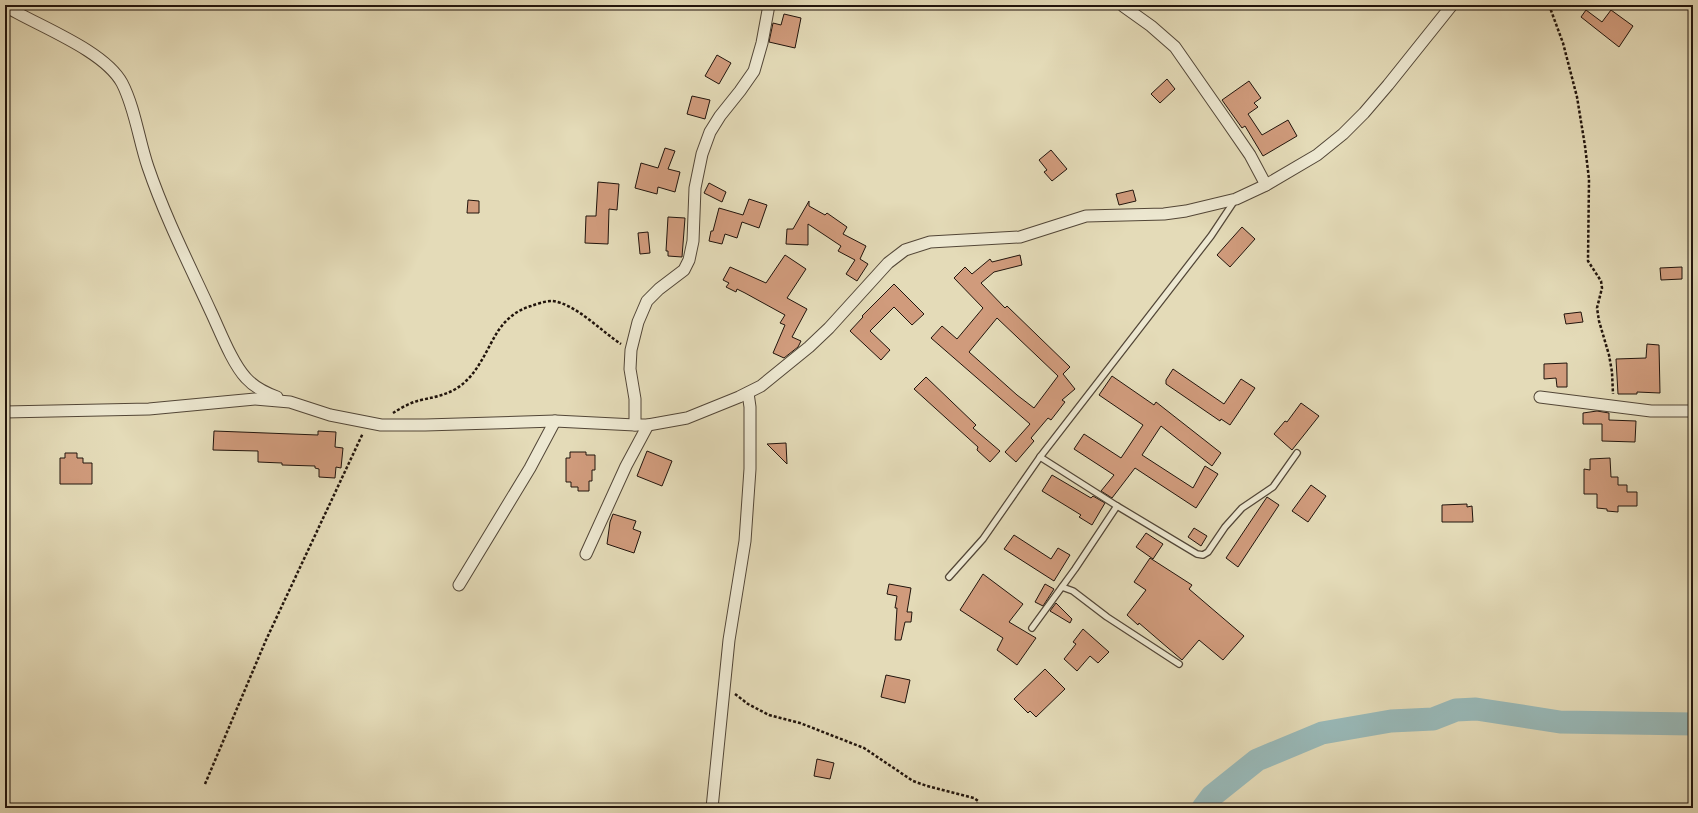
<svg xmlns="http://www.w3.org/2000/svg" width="1698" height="813" viewBox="0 0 1698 813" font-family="Vollkorn,serif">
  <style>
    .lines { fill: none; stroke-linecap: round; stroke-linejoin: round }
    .river { stroke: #99b9b8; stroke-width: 23 }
    .building { fill: #d09b7c; stroke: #21140c; fill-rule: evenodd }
    .lane-casing { stroke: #524637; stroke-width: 8 }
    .street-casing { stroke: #524637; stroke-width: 13 }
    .path { stroke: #21140c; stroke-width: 2.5; stroke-dasharray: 3 2; stroke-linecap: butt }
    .lane { stroke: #ede8d1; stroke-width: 5.5 }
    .street { stroke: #ede8d1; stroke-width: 11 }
  </style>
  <rect width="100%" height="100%" fill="#e4dbb8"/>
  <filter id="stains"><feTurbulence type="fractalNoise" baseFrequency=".005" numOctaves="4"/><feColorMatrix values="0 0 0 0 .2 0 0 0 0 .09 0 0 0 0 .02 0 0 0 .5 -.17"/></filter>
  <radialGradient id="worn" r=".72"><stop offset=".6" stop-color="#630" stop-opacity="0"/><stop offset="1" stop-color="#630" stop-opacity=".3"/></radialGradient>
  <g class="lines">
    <path class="river" d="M1203,808L1212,796L1257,760L1322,733L1391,721L1433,719L1456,710L1476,709L1560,722L1693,724"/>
  </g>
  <g class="building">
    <path d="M1586,10L1602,22L1611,10L1633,26L1619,47L1581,17Z"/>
    <path d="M784,14L801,18L795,48L769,42L773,23L781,25Z"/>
    <path d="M717,55L731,63L719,84L705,76Z"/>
    <path d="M1167,79L1175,89L1160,103L1151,94Z"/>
    <path d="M1249,81L1261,98L1254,103L1258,107L1248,114L1262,135L1288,120L1297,136L1263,156L1245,126L1242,128L1222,100Z"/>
    <path d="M692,96L710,100L705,119L687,114Z"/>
    <path d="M665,148L675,151L668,169L680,172L675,192L658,187L657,194L635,188L641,163L658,168Z"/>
    <path d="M1051,150L1067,169L1052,181L1044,172L1047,170L1039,160Z"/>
    <path d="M598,182L619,184L617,210L609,209L608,244L585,243L586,216H596Z"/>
    <path d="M709,183L726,192L722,202L704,193Z"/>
    <path d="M1133,190L1136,201L1119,205L1116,194Z"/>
    <path d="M749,199L767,205L759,228L742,222L737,238L725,234L722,244L709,241L711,231H713L719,208L743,215Z"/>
    <path d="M468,200L479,201V213H467Z"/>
    <path d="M809,201V206L825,215L827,213L847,227L843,234L866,246L860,259L868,264L857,281L846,274L855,260L838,251L841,246L808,224V245L786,244L787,229H793Z"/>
    <path d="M668,217L685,218L682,257L668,256V251H666Z"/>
    <path d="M1242,227L1255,239L1230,267L1217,255Z"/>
    <path d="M648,232L650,253L640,254L638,233Z"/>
    <path d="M785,255L806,269L787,298L807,309L792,337L801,341L798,347L784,358L773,353L785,325L780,323L785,315L745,293L737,289L736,292L726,287L729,283L723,280L730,267L766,283Z"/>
    <path d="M1020,255L1022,265L994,272L981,283L1005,308L1007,306L1070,367L1063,374L1075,389L1062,400L1065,402L1051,420L1048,418L1031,438L1034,441L1016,462L1005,452L1030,424L931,338L942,326L957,339L983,308L954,278L965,267L972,274L990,259L992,262ZM997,318L1058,376L1034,408L1017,395L969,352Z"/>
    <path d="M1682,267V279L1661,280L1660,268Z"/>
    <path d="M894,284L924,314L912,325L894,307L870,331L890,350L881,360L850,331L863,317L862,316Z"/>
    <path d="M1581,312L1583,322L1566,324L1564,314Z"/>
    <path d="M1647,344L1659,345L1660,393L1637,392V394H1618L1616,359L1646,358Z"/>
    <path d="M1567,363V387H1557L1556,378L1544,379V364Z"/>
    <path d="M1173,369L1224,404L1241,379L1255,388L1230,425L1221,419L1220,421L1166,384V380Z"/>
    <path d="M1112,376L1154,405L1156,402L1221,453L1212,466L1161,426L1142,455L1193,488L1205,466L1218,474L1196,508L1135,468L1112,498L1101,491L1114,475L1074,449L1084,434L1121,458L1143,425L1099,395Z"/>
    <path d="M926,377L976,425L973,428L1000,451L990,462L977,450L978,447L914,389Z"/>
    <path d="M1301,403L1319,416L1292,450L1274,434L1285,421L1287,422Z"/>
    <path d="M1597,411L1609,413V420L1636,421L1635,442L1602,441V424H1583V413Z"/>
    <path d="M214,431L318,435V431L336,432L335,447L343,448L341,468L336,467L335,478L319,477V469L315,468V466L282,465V463L258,462V451L213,450Z"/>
    <path d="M786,443L787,464L767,444Z"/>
    <path d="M647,451L672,461L662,486L637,476Z"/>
    <path d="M570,452H586V455H595V470H592V481H589V491H578V487H571V482H566V458H570Z"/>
    <path d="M65,453H77V458H83V463H92V484H60V458H65Z"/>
    <path d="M1610,458L1611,477H1618V485H1627V492H1637V506H1618V512L1607,511V509L1597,508V494H1584V469L1590,470V459Z"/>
    <path d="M1052,475L1091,498L1093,496L1105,503L1092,525L1079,517L1081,515L1042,491Z"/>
    <path d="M1311,485L1326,496L1308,522L1292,511Z"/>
    <path d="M1267,497L1279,505L1238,567L1226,558Z"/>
    <path d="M1467,504V507L1472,506L1473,522H1442V505Z"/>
    <path d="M613,514L636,521L633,529L641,532L634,553L607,544L610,522Z"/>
    <path d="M1194,528L1207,536L1201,546L1188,537Z"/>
    <path d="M1146,533L1163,544L1153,559L1136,547Z"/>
    <path d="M1014,535L1051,559L1058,548L1070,555L1054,581L1004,549Z"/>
    <path d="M1150,558L1192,585L1189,589L1244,636L1223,660L1199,640L1182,660L1139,623L1138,625L1127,615L1146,590L1134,582Z"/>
    <path d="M983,574L1023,604L1009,622L1036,638L1017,665L997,650L1003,638L960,610Z"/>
    <path d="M889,584L911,588L907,612H912L911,622H905L901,640H895L897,608H895L897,596L887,594Z"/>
    <path d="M1045,584L1054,589L1043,606L1035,602Z"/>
    <path d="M1056,603L1072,619L1070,623L1050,611Z"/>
    <path d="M1083,629L1109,652L1098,663L1090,656L1077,671L1064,659L1076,644L1073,642Z"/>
    <path d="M1045,669L1065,689L1036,717L1030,711L1028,713L1014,699Z"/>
    <path d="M886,675L910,680L905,703L881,697Z"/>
    <path d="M817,759L834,763L830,779L814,776Z"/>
  </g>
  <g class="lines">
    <defs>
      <g id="lane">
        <path d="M1040,457L1117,506L1197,554L1203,555L1208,552L1225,527L1242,508L1273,487L1297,453"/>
        <path d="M949,577L983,539L1040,457L1211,236L1235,200"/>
        <path d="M1062,587L1073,591L1107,617L1179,664"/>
        <path d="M1032,628L1075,569L1117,506"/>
      </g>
      <g id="street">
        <path d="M5,6C38,26 104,50 122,83C135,108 139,141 148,167C165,217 189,264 211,312C220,331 232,363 246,378C254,387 266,393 277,397"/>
        <path d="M1123,6L1151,26L1175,47L1228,123L1250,155L1266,185"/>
        <path d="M1540,397L1651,411H1693"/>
        <path d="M5,412L149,409L255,399L290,402L330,415L381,425H425L555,421L635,425H648L687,418L739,397L761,386L809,347L829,328L888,263L905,250L930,242L1020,237L1086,216L1164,214L1186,211L1236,199L1266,185L1317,155L1343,134L1364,113L1388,85L1452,5"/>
        <path d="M635,425V399L630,369L631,350L638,322L647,301L659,289L684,270L689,260L693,241L695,188L702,154L710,132L720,116L740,91L754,71L762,43L769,5"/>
        <path d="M586,554L626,466L648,425"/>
        <path d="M459,585L530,468L555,421"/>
        <path d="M712,808L729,640L745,541L750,469V407L748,393"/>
      </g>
    </defs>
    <use href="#lane" class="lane-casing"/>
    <use href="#street" class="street-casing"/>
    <g class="path">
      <path d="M1549,5L1563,43L1577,97L1585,146L1589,179L1588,261L1601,281L1602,288L1597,308L1599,321L1609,355L1612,372L1613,394"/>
      <path d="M393,413C401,408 411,402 421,400C439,396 453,394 467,380C481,366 488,347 498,331C506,319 517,310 531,306C537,304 545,301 552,301C575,303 602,332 621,344"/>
      <path d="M735,694L748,704L769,715L800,723L864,748L913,781L927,786L974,798L978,801L977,808"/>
      <path d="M205,784L266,640L363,433"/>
    </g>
    <use href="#lane" class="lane"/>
    <use href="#street" class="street"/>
  </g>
  <rect width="1698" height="813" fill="none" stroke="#e4dbb8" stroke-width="20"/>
  <rect x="6" y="6" width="1686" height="801" fill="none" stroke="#21140c" stroke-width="2"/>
  <rect x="10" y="10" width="1678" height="793" fill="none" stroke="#21140c"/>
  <rect width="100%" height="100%" filter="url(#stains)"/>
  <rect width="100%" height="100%" fill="url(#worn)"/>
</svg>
